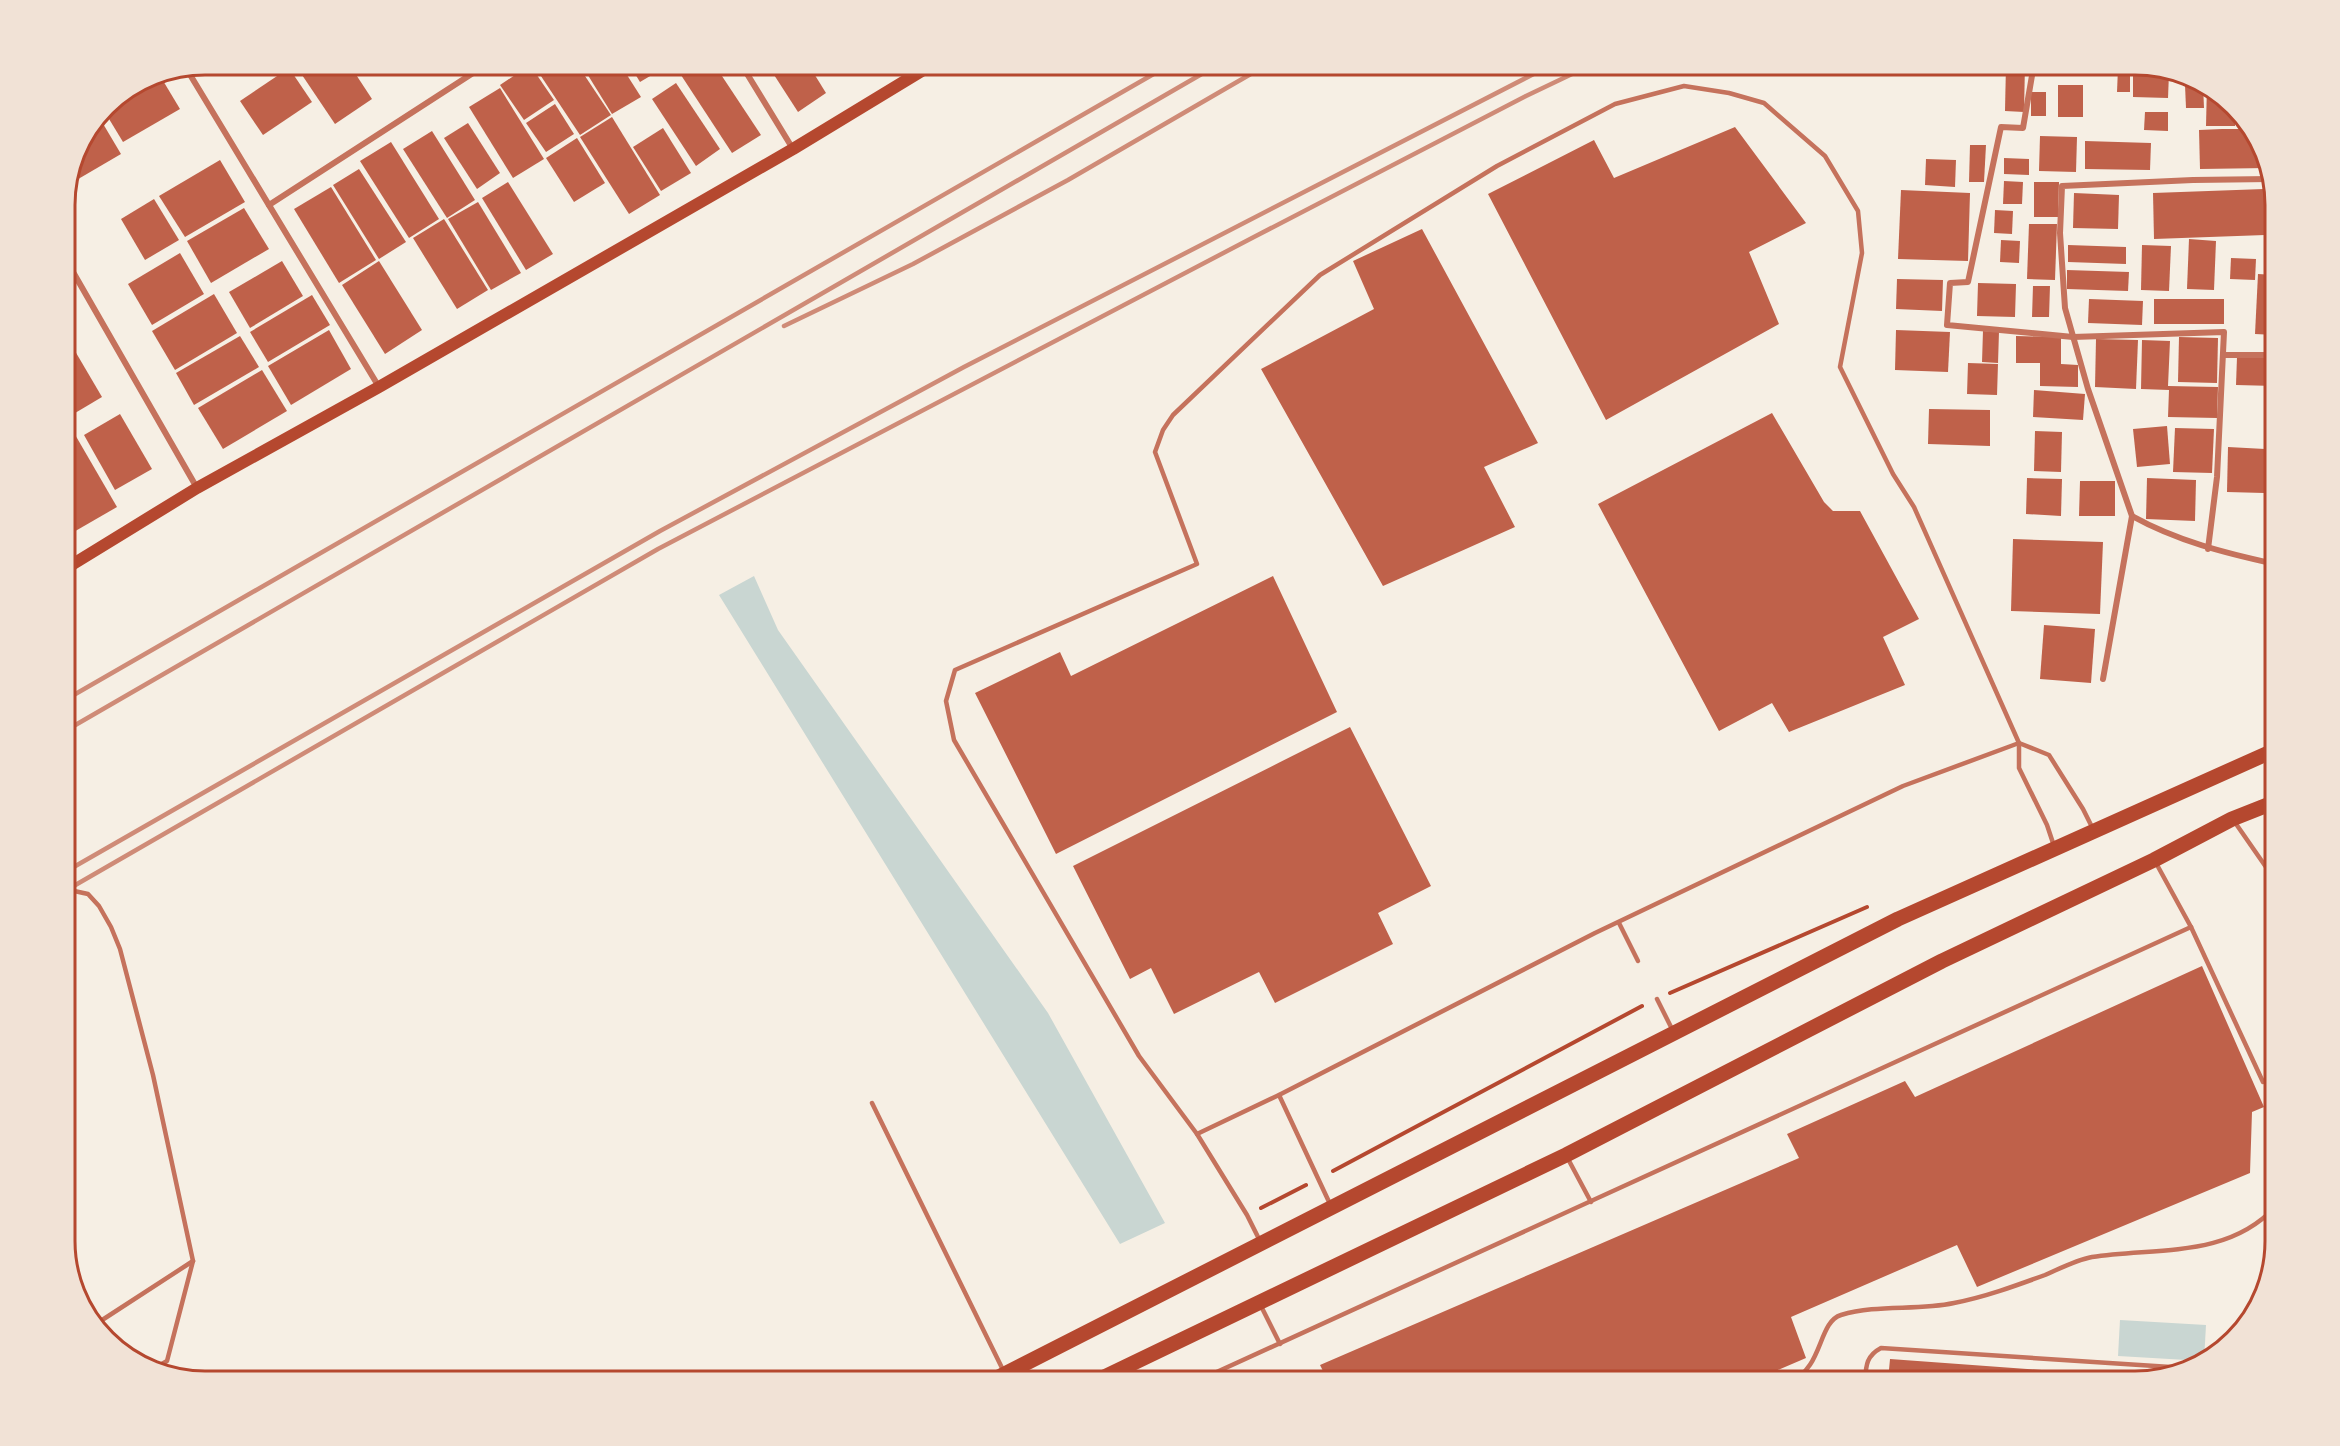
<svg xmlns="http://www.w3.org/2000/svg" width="2340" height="1446" viewBox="0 0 2340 1446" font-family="Signika,sans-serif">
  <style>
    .water { fill: #c9d6d2 }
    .building { fill: #bf614a }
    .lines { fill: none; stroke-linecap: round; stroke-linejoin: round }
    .path { stroke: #b5482f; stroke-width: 4 }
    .service { stroke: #c5725c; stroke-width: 4.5 }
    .minor { stroke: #c5725c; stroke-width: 6 }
    .secondary { stroke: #b5482f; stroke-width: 12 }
    .primary { stroke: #b5482f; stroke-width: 15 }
    .rail { stroke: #cf8b77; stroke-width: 4.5 }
    .rim { fill: none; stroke: #b5482f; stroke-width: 3 }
  </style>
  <rect width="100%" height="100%" fill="#f6efe4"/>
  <g class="water">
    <path d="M754,576L778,630L1048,1013L1165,1223L1120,1244L719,595Z"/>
    <path d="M2120,1320L2206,1325L2204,1361L2118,1356Z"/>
  </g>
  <g class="building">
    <path d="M298,64H349L372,99L335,124L296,66Z"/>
    <path d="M533,64H577L611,115L580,135Z"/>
    <path d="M581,64H620L641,97L612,114Z"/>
    <path d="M629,64H666L667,66L640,82Z"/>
    <path d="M691,64H714L761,135L732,153L679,72Z"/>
    <path d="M767,64H808L826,93L798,112Z"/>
    <path d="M2006,64H2025L2024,112L2005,111Z"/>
    <path d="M2072,64H2106L2105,74H2072Z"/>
    <path d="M2133,64L2169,73L2168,98L2133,97Z"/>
    <path d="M530,65L554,100L524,120L500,85Z"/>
    <path d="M289,68L312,102L263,135L240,101Z"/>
    <path d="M2118,68L2130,69V92H2117Z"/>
    <path d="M156,74H159L180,109L123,142L103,109Z"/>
    <path d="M676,83L720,149L696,166L652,99Z"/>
    <path d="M2203,84L2204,108H2186L2185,85Z"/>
    <path d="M2207,84L2235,113V126H2206Z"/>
    <rect x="2058" y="85" width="25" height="32"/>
    <path d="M500,88L544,159L513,178L469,107Z"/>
    <rect x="2031" y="92" width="15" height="24"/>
    <path d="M555,104L574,134L546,152L526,123Z"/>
    <path d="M2145,112H2168V131L2144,130Z"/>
    <path d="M99,117L121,154L68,185L79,143Z"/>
    <path d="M612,117L660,195L629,214L580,137Z"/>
    <path d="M468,123L500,173L477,189L444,138Z"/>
    <path d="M1735,127L1806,223L1749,252L1779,324L1606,420L1488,194L1594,140L1614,178Z"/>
    <path d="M663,128L691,173L661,191L633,147Z"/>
    <path d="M2222,129H2251L2257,134L2267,168L2200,169L2199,130Z"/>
    <path d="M432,131L475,200L447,218L403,149Z"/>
    <path d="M2040,136L2077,137L2076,172L2039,171Z"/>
    <path d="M577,138L605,183L574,202L546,158Z"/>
    <path d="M2085,141L2151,143L2150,170L2085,169Z"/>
    <path d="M391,142L439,219L409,238L360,161Z"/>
    <path d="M1970,145H1986L1984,182H1969Z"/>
    <path d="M2004,158L2029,159V175L2004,174Z"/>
    <path d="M1926,159L1956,160L1955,187L1925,185Z"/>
    <path d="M220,160L245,202L185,237L159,196Z"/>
    <path d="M359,169L406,242L379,259L333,185Z"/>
    <path d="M2004,181L2023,182L2022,204H2003Z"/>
    <path d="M508,182L553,254L526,270L482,198Z"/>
    <path d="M2034,182H2059L2058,217H2034Z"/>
    <path d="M331,187L376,260L339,283L294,209Z"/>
    <path d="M2264,189L2265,235L2154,239L2153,193Z"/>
    <path d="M1901,190L1970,193L1968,261L1898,259Z"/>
    <path d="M2267,190H2273L2275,196V222H2267Z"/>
    <path d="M2074,193L2119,195L2118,229L2073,228Z"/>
    <path d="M154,199L179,240L145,260L121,219Z"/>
    <path d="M478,202L521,273L491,290L448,219Z"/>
    <path d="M244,208L269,249L211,283L187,241Z"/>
    <path d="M1995,210L2013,211L2012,234L1994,233Z"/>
    <path d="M444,219L488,290L457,309L413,238Z"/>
    <path d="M2029,224H2057L2055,280L2027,279Z"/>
    <path d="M1422,229L1538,443L1484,467L1515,527L1383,586L1261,369L1374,309L1353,261Z"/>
    <path d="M2267,234H2275V267H2266Z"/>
    <path d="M2189,239L2216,241L2214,290L2187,289Z"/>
    <path d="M2001,240L2020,241L2019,263L2000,262Z"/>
    <path d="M2068,245L2126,247V264L2068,262Z"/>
    <path d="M2142,245L2171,246L2169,291L2141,290Z"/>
    <path d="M180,253L204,294L152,325L128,284Z"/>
    <path d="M2231,258L2256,259L2255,280L2230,279Z"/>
    <path d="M282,261L303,296L250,328L229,292Z"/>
    <path d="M379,261L422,330L385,354L342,285Z"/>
    <path d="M2067,270L2129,272L2128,291L2067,289Z"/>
    <path d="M2258,274L2275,275V335L2255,334Z"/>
    <path d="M1897,279L1943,280L1942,311L1896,309Z"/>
    <path d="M1978,283L2016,284L2015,317L1977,316Z"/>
    <path d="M2033,286H2050L2049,317H2032Z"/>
    <path d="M214,294L237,333L175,370L152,331Z"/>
    <path d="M312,295L330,325L268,362L250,332Z"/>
    <path d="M2089,299L2143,301L2142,325L2088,323Z"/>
    <rect x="2154" y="299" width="70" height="25"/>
    <path d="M329,330L351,369L291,405L268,366Z"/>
    <path d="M1896,330L1950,332L1948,372L1895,370Z"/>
    <path d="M1983,331L1999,332L1998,363L1982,362Z"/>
    <path d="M65,334L102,397L65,419Z"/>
    <path d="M240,336L259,367L194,405L176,373Z"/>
    <path d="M2016,336L2061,337V364L2078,365V387L2040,386V363H2016Z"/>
    <path d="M2179,337L2218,338L2217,383L2178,382Z"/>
    <path d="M2096,339L2138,340L2136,389L2095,387Z"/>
    <path d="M2142,340L2170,341L2168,386L2218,387L2217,418L2168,417L2169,390L2141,389Z"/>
    <path d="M2237,357L2275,358V386L2236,385Z"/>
    <path d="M1968,363L1998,364L1997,395L1967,394Z"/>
    <path d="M262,370L287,411L223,449L198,408Z"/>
    <path d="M2034,390L2085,394L2083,420L2033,417Z"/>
    <path d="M1929,409L1990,410V446L1928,444Z"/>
    <path d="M1772,413L1824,502L1833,511H1860L1919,619L1883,637L1905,685L1789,732L1772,703L1719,731L1598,504Z"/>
    <path d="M120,414L152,469L115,490L84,435Z"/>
    <path d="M70,426L117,507L65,537V429Z"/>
    <path d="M2167,426L2170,464L2137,467L2133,429Z"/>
    <path d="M2175,428L2214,429L2212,473L2173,472Z"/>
    <path d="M2035,431L2062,432L2061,472L2034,471Z"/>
    <path d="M2228,447L2265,449L2264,493L2227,492Z"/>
    <path d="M2027,478L2062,479L2061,516L2026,514Z"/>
    <path d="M2147,478L2196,480L2195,521L2146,519Z"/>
    <path d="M2080,481H2115V516H2079Z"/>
    <path d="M2013,539L2103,542L2100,614L2011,611Z"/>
    <path d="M1273,576L1337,712L1056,854L975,693L1060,652L1071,676Z"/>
    <path d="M2044,625L2095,629L2091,683L2040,679Z"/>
    <path d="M1350,727L1431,886L1378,913L1393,944L1275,1003L1259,972L1174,1014L1151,968L1130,979L1073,866Z"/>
    <path d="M2202,966L2264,1107L2252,1112L2250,1173L1977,1287L1957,1245L1791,1317L1806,1358L1752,1381H1328L1320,1365L1799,1158L1787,1134L1905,1081L1915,1097Z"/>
    <path d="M1890,1359L2055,1371L2054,1381H1888Z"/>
  </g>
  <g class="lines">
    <g class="path">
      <path d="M1670,993L1867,907"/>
      <path d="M1333,1171L1642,1006"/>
      <path d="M1261,1208L1306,1185"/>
    </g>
    <g class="service">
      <path d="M2234,821L2275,880"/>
      <path d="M2156,863L2191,927L2263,1082"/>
      <path d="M65,889L88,894L99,906L111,927L120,949L153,1075L193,1261L167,1361L155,1368"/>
      <path d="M1619,923L1638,961"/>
      <path d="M1657,999L1673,1031"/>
      <path d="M1279,1095L1330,1204"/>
      <path d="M872,1103L1004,1372"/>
      <path d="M1197,1134L1279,1095L1595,933L1903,786L2019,743L2049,755L2083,809L2093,829"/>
      <path d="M1567,1157L1591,1202"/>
      <path d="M1260,1241L1247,1215L1197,1134L1139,1056L954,740L946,701L955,670L1197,564L1155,452L1163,430L1173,415L1320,275L1497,166L1615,104L1684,86L1729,93L1764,103L1825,156L1858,211L1862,253L1840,367L1893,474L1914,507L2019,743V768L2047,825L2054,846"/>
      <path d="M1261,1306L1280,1344"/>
      <path d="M96,1324L193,1261"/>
      <path d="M1197,1381L2191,927"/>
      <path d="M1791,1381C1823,1368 1818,1322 1841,1315C1878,1304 1916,1311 1954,1303C1985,1297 2015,1286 2045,1275C2059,1269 2076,1260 2092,1257C2155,1247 2227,1259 2275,1207"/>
      <path d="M1865,1381C1866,1366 1866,1356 1881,1348L2186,1368"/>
    </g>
    <g class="minor">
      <path d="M741,64L793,149"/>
      <path d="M2034,64L2023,128L2001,127L1968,282L1950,283L1947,325L2073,337L2224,332L2217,477L2208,549"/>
      <path d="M186,68L379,387"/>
      <path d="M2270,179L2193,180L2062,186L2060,233L2065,308L2088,389L2132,516C2177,541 2225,553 2275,564"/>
      <path d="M269,205L487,64"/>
      <path d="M65,258L197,488"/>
      <path d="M2223,355H2275"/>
      <path d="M2103,679L2132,516"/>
    </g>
    <path class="secondary" d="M65,569L197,488L379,387L793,149L933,64"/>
    <g class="primary">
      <path d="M991,1381L1898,919L2275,750"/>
      <path d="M1096,1381L1566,1155L1942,961L2154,860L2232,819L2275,802"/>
    </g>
    <g class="rail">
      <path d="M784,326L913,264L1068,180L1268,64"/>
      <path d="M65,700L1171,64"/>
      <path d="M65,731L1219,64"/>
      <path d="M65,872L660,531L964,367L1553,64"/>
      <path d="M65,891L658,549L1252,238L1526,96L1593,64"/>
    </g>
  </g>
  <path d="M0 0H2340V1446H0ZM205 75H2135A130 130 0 0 1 2265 205V1241A130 130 0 0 1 2135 1371H205A130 130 0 0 1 75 1241V205A130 130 0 0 1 205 75Z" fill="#f1e2d6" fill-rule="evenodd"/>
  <path class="rim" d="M205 75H2135A130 130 0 0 1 2265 205V1241A130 130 0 0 1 2135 1371H205A130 130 0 0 1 75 1241V205A130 130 0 0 1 205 75Z"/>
</svg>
